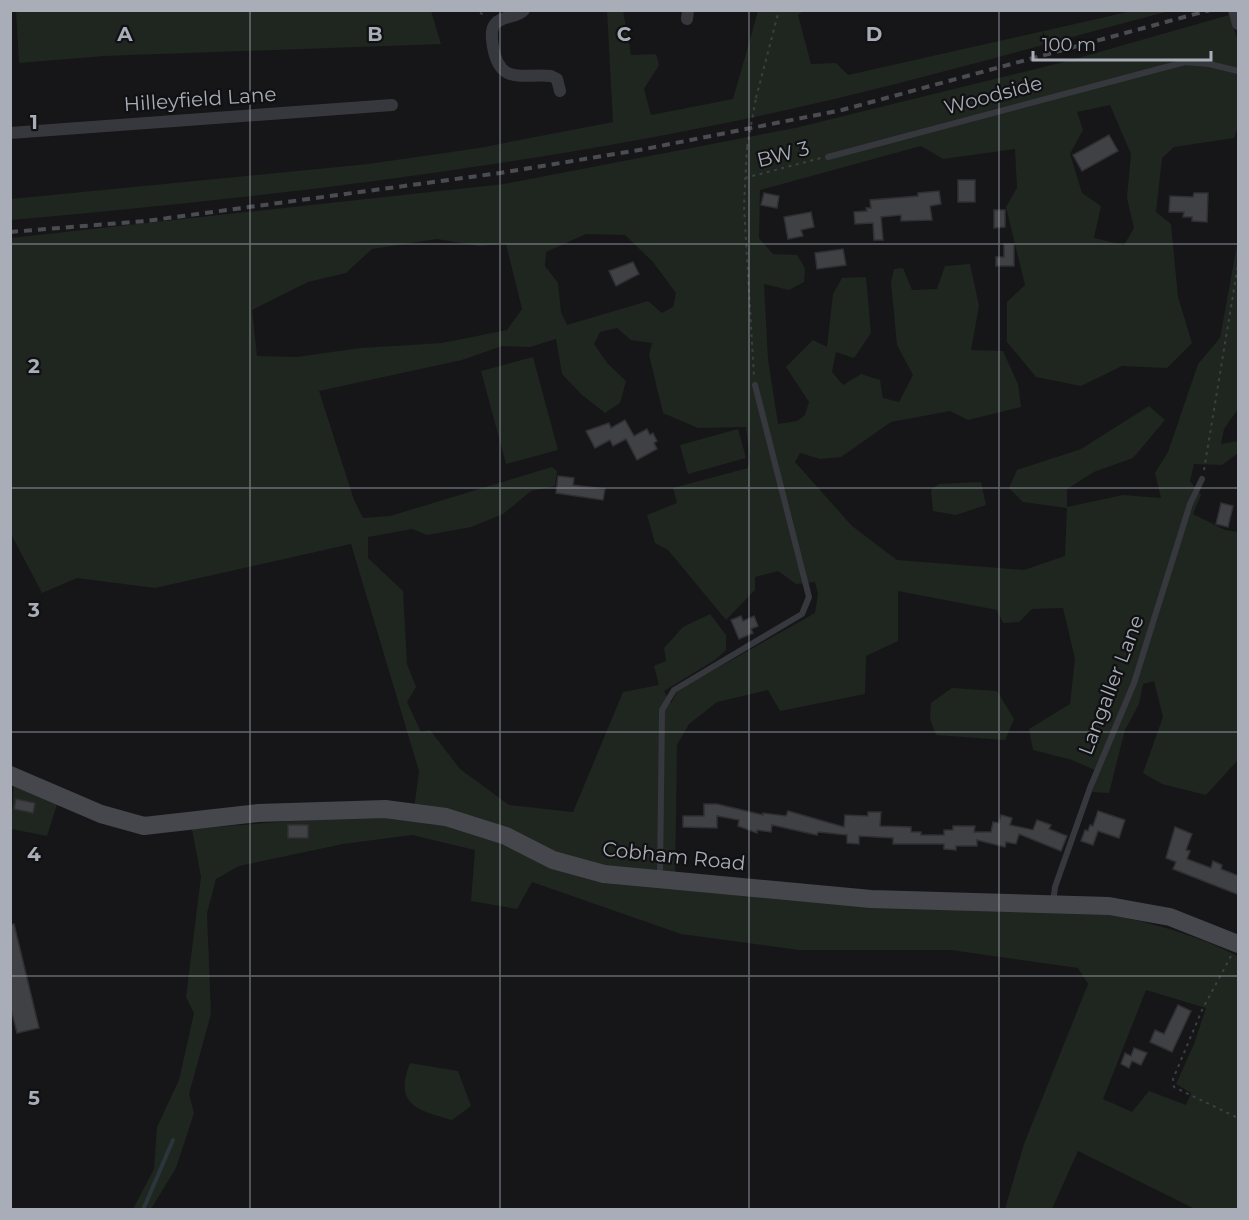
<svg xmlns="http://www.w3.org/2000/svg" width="1249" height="1220" viewBox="0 0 1249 1220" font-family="Montserrat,sans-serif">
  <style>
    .green { fill: #1e261f; fill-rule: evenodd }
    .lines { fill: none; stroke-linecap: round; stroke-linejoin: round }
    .stream { stroke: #2c353c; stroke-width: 4 }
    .building { fill: #404145; stroke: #303034; stroke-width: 1.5 }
    .path { stroke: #3d3f44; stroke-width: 2; stroke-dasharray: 3 4.5; stroke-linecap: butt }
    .lane { stroke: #37383d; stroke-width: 6 }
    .street { stroke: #37383d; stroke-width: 12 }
    .secondary { stroke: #45474d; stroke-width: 18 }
    .rail { stroke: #4a4c52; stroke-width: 4; stroke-dasharray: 8 6; stroke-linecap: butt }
    .path-bridge { stroke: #3d3f44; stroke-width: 2; stroke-dasharray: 3 4.5; stroke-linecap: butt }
    .grid { fill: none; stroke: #a8adb8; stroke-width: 1.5; stroke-opacity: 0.55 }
    .labels { text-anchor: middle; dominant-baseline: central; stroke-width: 4.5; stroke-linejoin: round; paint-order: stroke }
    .street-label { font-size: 20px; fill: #a8adb8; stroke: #111113 }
    .grid-label { font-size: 20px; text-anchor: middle; font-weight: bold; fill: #a8adb8; stroke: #111113; stroke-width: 4.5; stroke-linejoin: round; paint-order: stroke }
  </style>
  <rect width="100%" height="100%" fill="#161618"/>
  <g class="green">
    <path d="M16,11H431L441,44L104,56L19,63Z"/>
    <path d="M607,11H623L631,55L656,54L659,65L644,89L651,115L733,99L758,11H803L798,15L811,64L836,63L848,75L1132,11H1169C1037,46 906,84 773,113C523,167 265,198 11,220V199L368,164L479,148L613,122Z"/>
    <path d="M1229,15L1238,40V127L1234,138L1174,147L1162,158L1156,212L1171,224L1178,297L1192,343L1167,368L1122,366L1081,386L1036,377L1007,342V302L1025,285L1006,207L1017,188L1015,149L943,159L921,146L760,190L759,238L773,254L797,255L805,268L804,282L789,290L764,284L768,359L778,424L797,421L805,415L809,402L786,367L813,340L827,347L833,294L842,278L866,277L871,333L854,358L836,352L832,372L843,385L861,374L880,380L883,398L899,402L913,375L897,345L891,282L894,269L903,268L912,290L937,289L945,266L970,264L979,306L971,350L1003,351L1018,384L1021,407L968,420L950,411L891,422L841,457L820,459L800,453L795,462L852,526L897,560L1024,570L1065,556L1067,508L1023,502L1009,488L1017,470L1081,449L1149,406L1165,420L1133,458L1094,472L1067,489V507L1123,495L1161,498L1155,473L1168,452L1198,364L1220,338L1238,239V409L1224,429L1221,444L1238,441V453L1222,465L1194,464L1190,481L1201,495L1193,514L1225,530L1238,532V760L1206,795L1162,784L1143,773L1163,717L1154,681L1143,684L1139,704L1125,730L1109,793L1092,792L1099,772L1072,760L1033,750L1029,729L1070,704L1075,659L1063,608L1032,609L1019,622L1003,623L997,610L898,591V641L866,656L865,694L780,711L768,690L717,702L689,724L677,745L675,885C759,890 844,895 929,900C1038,906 1138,906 1238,956V1209H1195L1078,1151L1052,1209H1005L1024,1144L1088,984L1078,968L951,950H799L681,934L532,882L517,909L471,901L475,850L412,835L343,844L239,866L216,879L207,913L211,1014L189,1094L194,1113L176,1168L151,1209H133L154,1169L157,1127L179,1080L194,1013L186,997L201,877L192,829L341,817H413L419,771L351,544L155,588L77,578L42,593L11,534L10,238L504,184L795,128L1064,62ZM1110,105L1131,154L1127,198L1134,228L1124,245L1094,238L1101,206L1082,193L1070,154L1083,130L1077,112ZM586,234L625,235L653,262L676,293L673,307L662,313L648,301L567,325L561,312L558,283L545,266L546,252ZM437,239L479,246L506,244L522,309L507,330L442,343L360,348L297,357L257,356L252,310L308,282L346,273L372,249ZM617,328L631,340L652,343L649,355L663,413L698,428L746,427L750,458L748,468L673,488L677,503L647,515L655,543L668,550L726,620L755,590V577L778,571L796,584L815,582L818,594L815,613L678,690L671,703L664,691L715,660L726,650V635L710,614L683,627L664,648L666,661L654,666L659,685L623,692L573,812L509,805L460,769L430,730L421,732L407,702L416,687L407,664L403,591L368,558V537L412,529L427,535L471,527L503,514L531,491L555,486L557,471L552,467L390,516L363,518L354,500L319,391L462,360L502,346L530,347L556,339L562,374L581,394L605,413L620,403L626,381L608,364L594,344L600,332ZM1146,990L1206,1008L1194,1044L1176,1084L1191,1093L1186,1105L1149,1091L1132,1112L1103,1099Z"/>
    <path d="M533,357L558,450L506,464L481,371Z"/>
    <path d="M738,429L746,458L688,474L680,445Z"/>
    <path d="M981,482L986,505L956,515L933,511L931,490L939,484Z"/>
    <path d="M952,688L997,691L1014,719L1005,740L936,735L930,719L931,703Z"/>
    <path d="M14,782L58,801L47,836L11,829Z"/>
    <path d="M410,1063L458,1071L471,1106L452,1120C416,1110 394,1104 410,1063Z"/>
  </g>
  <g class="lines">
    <path class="stream" d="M143,1210L173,1140"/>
  </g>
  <g class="building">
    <path d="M1109,135L1118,151L1082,171L1073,155Z"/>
    <rect x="958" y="180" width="17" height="22"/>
    <path d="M939,191L941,204L930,206L932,220L901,221V215L881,217L883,240H874L873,223L855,224L854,212L867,211L866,208H871L870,200L918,196V193Z"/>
    <path d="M764,193L779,196L777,208L761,205Z"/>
    <path d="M1194,193H1208L1207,222L1192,221V217H1183L1184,212H1169L1170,196L1193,197Z"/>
    <path d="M994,210H1005V227L994,228Z"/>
    <path d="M811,212L814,227L801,230L803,236L788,239L784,217Z"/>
    <path d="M1004,244H1014V266H996V257H1004Z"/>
    <path d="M843,249L846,265L817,269L815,253Z"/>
    <path d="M633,262L639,274L616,286L609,271Z"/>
    <path d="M625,420L634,436L647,429L650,435L653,433L657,441L654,443L657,449L637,460L626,439L613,446L610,440L595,448L586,431L609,423L611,428Z"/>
    <path d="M558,476L574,478L573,485L605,489L603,500L556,493Z"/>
    <path d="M1221,503L1233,506L1228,527L1216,524Z"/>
    <path d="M741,616L743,621L754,616L758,626L751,629L753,633L739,639L731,620Z"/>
    <path d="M16,799L35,803L33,813L14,809Z"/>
    <path d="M704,804H717L763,815V813L786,816L788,811L844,827L845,815L868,816V812H881L880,826L911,827V832H921V835H944V830H953V826H975L974,832H991L993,822L999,823L1001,815L1012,818L1010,825L1033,830L1037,820L1051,825L1049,829L1067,836L1061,851L1019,834L1016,844L1006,842L1005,847L977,840V846H956V850L944,849V844H893V838L859,836V844L847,843V835L818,832L817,835L772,825L771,832L757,830V833L738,826L739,820L717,816V828L683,827V816H704Z"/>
    <path d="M1098,811L1125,820L1119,838L1098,831L1093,845L1081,841L1085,830L1088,831L1090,825L1093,826Z"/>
    <rect x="288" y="825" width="20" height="13"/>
    <path d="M1175,827L1192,834L1186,850L1190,851L1187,859L1211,868L1213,861L1222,865L1221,869L1239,876V895L1173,869L1176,862L1166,858Z"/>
    <path d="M14,924L39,1028L17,1033L10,1005V925Z"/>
    <path d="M1178,1005L1191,1011L1172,1052L1150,1042L1155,1030L1164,1034Z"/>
    <path d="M1134,1048L1147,1053L1141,1065L1132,1061L1129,1068L1121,1064L1125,1053L1131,1056Z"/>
  </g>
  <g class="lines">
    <g class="path">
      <path d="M473,10L487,16"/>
      <path d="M756,98L779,10"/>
      <path d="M747,147L744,206L754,377"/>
      <path d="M745,178L821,158"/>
      <path d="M1204,470L1238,265"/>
      <path d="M1231,956L1202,1010L1173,1079L1174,1087L1238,1118"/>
    </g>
    <g class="lane">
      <path d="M828,157L1185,62L1209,64L1238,71"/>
      <path d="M660,878L662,710L674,690L802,614L809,597L755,385"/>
      <path d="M1053,903L1055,887L1090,788L1134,683L1190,504L1202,479"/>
    </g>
    <g class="street">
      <path d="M524,10C516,19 502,15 495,24C490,30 492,40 493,47C500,86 522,73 551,76L557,79L560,91"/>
      <path d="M1234,10L1238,24"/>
      <path d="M687,19L688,10"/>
      <path d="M10,133L392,105"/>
    </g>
    <path class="secondary" d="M10,775L101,814L144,826L258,813L385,809L446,817L506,836L553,860L604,874L871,899L1109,906L1170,917L1238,944"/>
    <path class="rail" d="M10,232L146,221L500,173L645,149L842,110L1210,10"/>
    <path class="path-bridge" d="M747,147L756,98"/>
  </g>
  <path class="grid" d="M250,10V1210M500,10V1210M749,10V1210M999,10V1210M10,244H1238M10,488H1238M10,732H1238M10,976H1238"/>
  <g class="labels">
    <g class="street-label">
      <text transform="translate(993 95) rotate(-15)">Woodside</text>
      <text transform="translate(200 99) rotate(-4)">Hilleyfield Lane</text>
      <text transform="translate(783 154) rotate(-14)">BW 3</text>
      <text transform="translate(1111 685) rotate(-69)">Langaller Lane</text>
      <text transform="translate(674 856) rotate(6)">Cobham Road</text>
    </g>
  </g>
  <g class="grid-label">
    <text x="125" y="41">A</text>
    <text x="375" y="41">B</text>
    <text x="624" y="41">C</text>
    <text x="874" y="41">D</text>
    <text x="34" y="129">1</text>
    <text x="34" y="373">2</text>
    <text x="34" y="617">3</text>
    <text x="34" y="861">4</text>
    <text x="34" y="1105">5</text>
  </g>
  <rect width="1249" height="1220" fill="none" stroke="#a8adb8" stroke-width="24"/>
  <path d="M1033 51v9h178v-9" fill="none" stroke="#a8adb8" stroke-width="3"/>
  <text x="1042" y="51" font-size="18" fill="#a8adb8" stroke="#111113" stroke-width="4.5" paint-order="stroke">100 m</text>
</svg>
